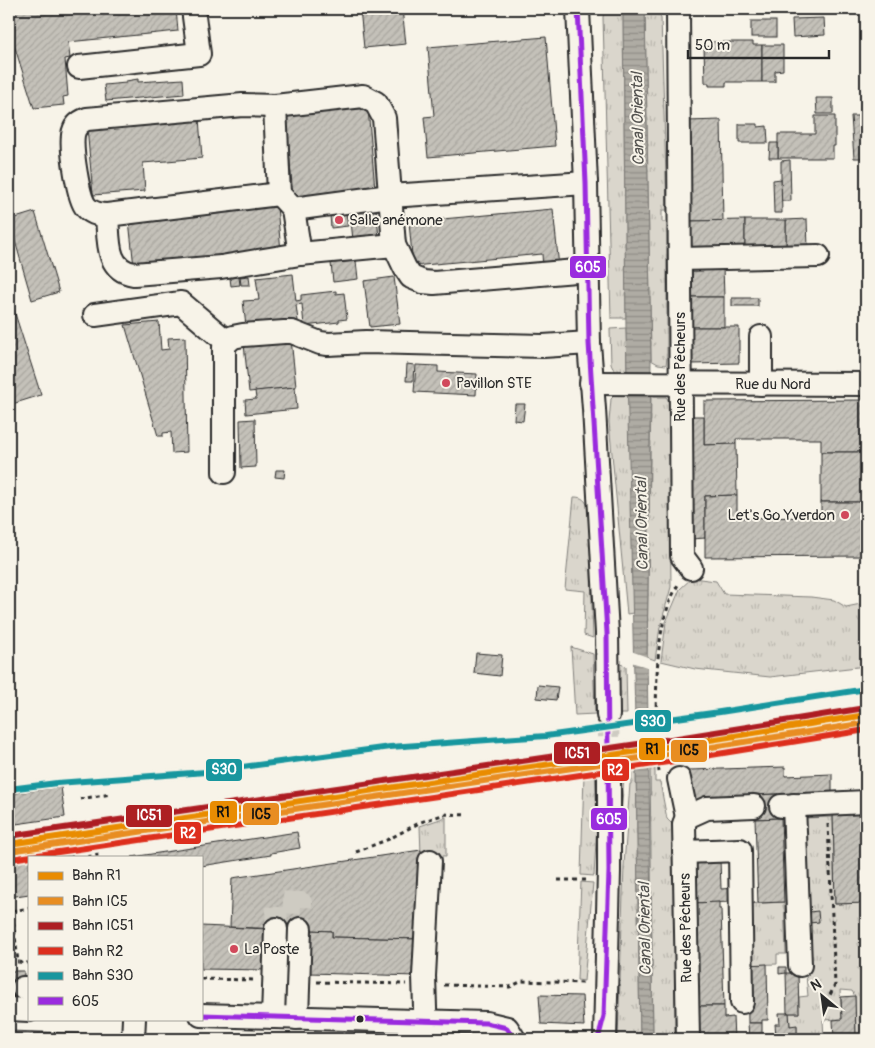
<svg xmlns="http://www.w3.org/2000/svg" width="875" height="1048" viewBox="0 0 875 1048" font-family="Pangolin,sans-serif">
  <style>
    .grass { fill: url(#grass-tufts); stroke: #82807c }
    .water { fill: url(#water-rules); stroke: #7a7874 }
    .pier { fill: #f7f3e8 }
    .building { fill: url(#building-hatch); stroke: #2b2b2b }
    .lines { fill: none; stroke-linecap: round; stroke-linejoin: round }
    .minor-tunnel { stroke: #cecbc2; stroke-width: 22; stroke-dasharray: 22 11; stroke-linecap: butt }
    .minor-casing { stroke: #2b2b2b; stroke-width: 26 }
    .path { stroke: #2b2b2b; stroke-width: 3; stroke-dasharray: 4 4; stroke-linecap: butt }
    .minor { stroke: #f7f3e8; stroke-width: 22 }
    .rail { stroke: #2b2b2b; stroke-width: 4; stroke-dasharray: 8 4; stroke-linecap: butt }
    .bus-1-casing { stroke: #f7f3e8; stroke-width: 9 }
    .bus-1 { stroke: #9a2cde; stroke-width: 5 }
    .rail-1-casing { stroke: #f7f3e8; stroke-width: 10 }
    .rail-2-casing { stroke: #f7f3e8; stroke-width: 10 }
    .rail-3-casing { stroke: #f7f3e8; stroke-width: 10 }
    .rail-4-casing { stroke: #f7f3e8; stroke-width: 10 }
    .rail-5-casing { stroke: #f7f3e8; stroke-width: 10 }
    .rail-1 { stroke: #e98c02; stroke-width: 6 }
    .rail-2 { stroke: #e88d21; stroke-width: 6 }
    .rail-3 { stroke: #ad1f23; stroke-width: 6 }
    .rail-4 { stroke: #dd2e1d; stroke-width: 6 }
    .rail-5 { stroke: #18969e; stroke-width: 6 }
    .poi-dot { fill: #d1495b; stroke: #f7f3e8; stroke-width: 2 }
    .bus-dot { fill: #2b2b2b; stroke: #f7f3e8; stroke-width: 2 }
    .labels { text-anchor: middle; dominant-baseline: central; stroke-width: 4; stroke-linejoin: round; paint-order: stroke }
    .poi-label { font-size: 15px; fill: #2b2b2b; stroke: #f7f3e8; text-anchor: start }
    .street-label { font-size: 15px; fill: #2b2b2b; stroke: #f7f3e8 }
    .water-label { font-size: 16px; font-style: italic; fill: #53524f; stroke: #f7f3e8 }
    .line-badge { stroke: #f7f3e8; stroke-width: 2 }
    .badge-label { font-size: 14px; text-anchor: middle; font-weight: bold; fill: #fff }
    .pale-badge-label { font-size: 14px; text-anchor: middle; font-weight: bold; fill: #111 }
  </style>
  <defs>
    <pattern id="grass-tufts" width="24" height="20" patternUnits="userSpaceOnUse" patternTransform="scale(1.25)"><rect width="24" height="20" fill="#dad6cc"/><path d="M3 7l-1-3M5 7V3M7 7l1-3M15 17l-1-3M17 17v-4M19 17l1-3" fill="none" stroke="#bbb8af"/></pattern>
    <pattern id="water-rules" width="6" height="5" patternUnits="userSpaceOnUse" patternTransform="scale(1.25)"><rect width="6" height="5" fill="#afaca4"/><path d="M0 2.5h6" fill="none" stroke="#8f8c86"/></pattern>
    <pattern id="building-hatch" width="6" height="6" patternUnits="userSpaceOnUse" patternTransform="scale(1.25)"><rect width="6" height="6" fill="#c4c1b9"/><path d="M-1 1l2-2M0 6l6-6M5 7l2-2" fill="none" stroke="#a9a69f"/></pattern>
  </defs>
  <rect width="100%" height="100%" fill="#f7f3e8"/>
  <filter id="ink" filterUnits="userSpaceOnUse"><feTurbulence type="fractalNoise" baseFrequency=".02" numOctaves="2"/><feDisplacementMap in="SourceGraphic" scale="10" xChannelSelector="R" yChannelSelector="G"/><feConvolveMatrix kernelMatrix="1 2 1 2 8 2 1 2 1" color-interpolation-filters="sRGB"/></filter>
  <g filter="url(#ink)">
    <g class="grass">
      <path d="M611,9H623L626,318H611L603,17L604,12Z"/>
      <path d="M645,9L655,11L661,18L667,210H662V222H667V357L666,365L658,364L651,360Z"/>
      <path d="M626,328L627,373C619,373 614,373 611,364L610,329Z"/>
      <path d="M615,395H628L633,613L627,614L609,422L611,399Z"/>
      <path d="M651,397H666L669,401L671,587L660,627L655,660L647,657Z"/>
      <path d="M574,497C583,497 585,500 589,508L593,638L584,635L585,591L565,589Z"/>
      <path d="M692,578L716,581L724,594L811,597L834,600L846,607L861,604L866,601V666L770,677L695,669L661,661L666,622L680,589Z"/>
      <path d="M571,647L593,654L595,714L575,715Z"/>
      <path d="M617,663L626,666L627,714H618Z"/>
      <path d="M655,761V782H660L667,819L675,827V1039H653L650,762Z"/>
      <path d="M625,763L621,816H619L617,764Z"/>
      <path d="M631,763H636L640,1039H618L624,865L630,784H631Z"/>
      <path d="M595,765L597,823L594,876L581,875L584,774L589,772V766Z"/>
      <path d="M446,817V856L421,855L420,826Z"/>
      <path d="M833,817L835,904L866,903V1039H856L855,996L852,991L840,990L842,1019L823,1020L824,1039H797V1026H790L789,1013H799V997L808,996L804,953V818Z"/>
      <path d="M581,882L593,883L584,981L577,980Z"/>
      <path d="M784,902L786,954H777V964L747,965L745,904Z"/>
    </g>
    <path class="water" d="M623,9H645L651,360L647,657L653,1039H640L636,763L626,328Z"/>
    <g class="pier">
      <path d="M631,651L650,658V668L631,662Z"/>
      <path d="M633,714H651L652,762L634,763Z"/>
    </g>
    <g class="building">
      <path d="M27,9H176L178,31L68,42L70,58L65,59L68,96L63,97L64,105L34,108L9,29V11Z"/>
      <path d="M360,9H402L406,44L364,48Z"/>
      <path d="M824,18L825,35L793,37L792,19Z"/>
      <rect x="751" y="21" width="25" height="16"/>
      <path d="M546,37L555,146L428,157L424,117L434,116L428,47Z"/>
      <path d="M712,42H753V45H762V82H726V86H709V83H705L704,47L712,46Z"/>
      <path d="M762,45H783V70L775,71V82H762Z"/>
      <path d="M138,79V82L183,79L184,94L106,101L104,85L126,83V81Z"/>
      <path d="M816,98H833V114H817Z"/>
      <path d="M368,108L375,189L293,197L286,115Z"/>
      <path d="M815,116H835V146H833V158H778V134H815Z"/>
      <path d="M851,116H864L865,158H854Z"/>
      <path d="M199,118L202,158L143,163L145,191L93,195L87,127Z"/>
      <path d="M721,120L723,221H689L687,121Z"/>
      <path d="M739,124H758V127L767,126L768,143H739Z"/>
      <path d="M770,143H778V158H769Z"/>
      <path d="M790,160L791,201H781V161Z"/>
      <path d="M781,179L782,213H774L773,180Z"/>
      <path d="M277,206L281,252L134,267L129,220Z"/>
      <path d="M376,209L379,237L353,240L350,212Z"/>
      <path d="M553,209L559,267L543,269L542,254L413,266L409,222Z"/>
      <path d="M35,212L59,292L32,300L9,220Z"/>
      <path d="M346,213L348,226L331,228L330,215Z"/>
      <path d="M807,219L808,248L786,249V220Z"/>
      <path d="M745,220V249L690,251L689,221Z"/>
      <rect x="745" y="220" width="41" height="29"/>
      <path d="M356,261L358,279L333,282L331,263Z"/>
      <path d="M723,267L724,297H690V268Z"/>
      <path d="M293,274L296,301L301,300V295L336,291V294L344,293L347,319L339,320V322L304,326L302,304L296,305L298,321L246,326L243,301L259,300L256,278Z"/>
      <path d="M249,276L250,285H241L240,277Z"/>
      <path d="M239,277L240,285L231,286L230,278Z"/>
      <path d="M394,277L400,324L370,327L364,281Z"/>
      <path d="M690,297H724V327H691Z"/>
      <path d="M10,298L41,395L9,405V299Z"/>
      <rect x="732" y="298" width="26" height="8"/>
      <path d="M159,322L161,350L169,349L168,338L185,337L187,452L172,453L171,432L163,433V436H158L125,325Z"/>
      <path d="M691,327H739V363L691,364Z"/>
      <path d="M291,339L296,387L249,392L244,344Z"/>
      <path d="M407,364L414,365L413,381H406Z"/>
      <path d="M416,365L438,366V372L477,374L476,395L414,392Z"/>
      <path d="M295,387L297,409L246,414L245,400L256,399L255,391Z"/>
      <path d="M866,400V452H821V439H736V444L704,445V401Z"/>
      <path d="M515,404H525L523,421L514,420Z"/>
      <path d="M691,416H704V445L736,444L737,495L705,496V538L692,539Z"/>
      <path d="M255,419L256,467L241,468L240,420Z"/>
      <rect x="821" y="452" width="45" height="50"/>
      <path d="M276,470H285L284,478L275,477Z"/>
      <path d="M737,495V518L821,517V502H866V556L705,557V496Z"/>
      <path d="M476,653L502,655L500,676L474,673Z"/>
      <path d="M538,685L558,687L556,700L537,698Z"/>
      <path d="M785,767V776L832,774V795L779,797L778,794L717,796L718,800H691L690,770Z"/>
      <path d="M61,787L65,817L9,825V794Z"/>
      <path d="M778,794L779,797L780,796L781,818L755,819L754,795Z"/>
      <path d="M866,812V839H864L865,859H866V903L835,904L833,813Z"/>
      <path d="M781,818L784,902L758,903L755,819Z"/>
      <path d="M297,832L300,848L271,853V855L201,866V857H132Z"/>
      <path d="M421,850L418,939L332,937V931L230,927L232,878Z"/>
      <path d="M72,854V857H53Z"/>
      <path d="M10,857L11,863L29,860V894L9,897Z"/>
      <path d="M720,860L721,889L736,888L737,902L692,903L691,862Z"/>
      <path d="M719,902V909H721L724,1006H695L692,903Z"/>
      <path d="M818,911L819,922L809,923V912Z"/>
      <path d="M201,926L268,929L267,970L201,969Z"/>
      <path d="M310,930L332,931V937L418,939L417,976L309,973Z"/>
      <path d="M767,964L768,1020H762V1023H748L747,965Z"/>
      <path d="M779,967H786V973L779,974Z"/>
      <path d="M9,971H24L23,1001L9,1000Z"/>
      <path d="M786,973H798L799,1013H787Z"/>
      <path d="M539,995L582,996L584,1026L541,1024Z"/>
      <path d="M855,996L856,1039H819H834L833,1020L842,1019L841,997Z"/>
      <path d="M695,1006H724V1018L733,1017L734,1039H696Z"/>
      <path d="M779,1013H789L790,1026L797,1025V1039H781V1035L776,1036L775,1024H780Z"/>
      <path d="M748,1023H762V1036H757V1039H749Z"/>
      <path d="M9,1031L95,1034L94,1039H9Z"/>
    </g>
    <g class="lines">
      <g class="minor-tunnel">
        <path d="M608,715L609,765"/>
        <path d="M276,929L277,902L301,903L300,929"/>
      </g>
      <defs>
        <g id="minor">
          <path d="M578,9L586,183L589,343L594,409L607,633L608,715"/>
          <path d="M678,9L682,556L691,568"/>
          <path d="M79,67L199,54L193,9"/>
          <path d="M275,106L279,194"/>
          <path d="M293,209L300,254"/>
          <path d="M107,215C99,215 92,214 86,207C78,198 71,149 73,135C74,127 79,122 87,119L243,105L275,106L363,96L376,103L384,118L394,245L405,268L411,277L423,282L434,283L588,270"/>
          <path d="M394,245L300,254L221,267L134,274C105,270 109,238 107,215L279,194L293,209L390,196L586,183"/>
          <path d="M680,259L818,256"/>
          <path d="M95,315L181,303L227,342"/>
          <path d="M591,383L866,384"/>
          <path d="M761,384V337"/>
          <path d="M224,472V347L227,342L233,337L243,335L284,332H292L320,343L328,344L366,342L543,346L589,343"/>
          <path d="M679,779L687,817"/>
          <path d="M794,805L800,965"/>
          <path d="M781,806L866,802"/>
          <path d="M687,817L684,824L688,1039"/>
          <path d="M687,817L707,808L754,806"/>
          <path d="M684,852L740,850L742,1002"/>
          <path d="M23,988H29"/>
          <path d="M9,1009L29,1010"/>
          <path d="M201,1015L486,1023L507,1028L514,1039"/>
          <path d="M273,1017L276,929"/>
          <path d="M297,1018L300,929"/>
          <path d="M133,1039L134,1019"/>
          <path d="M426,1039L424,976L430,861"/>
          <path d="M605,1039L609,871V765"/>
        </g>
      </defs>
      <use href="#minor" class="minor-casing"/>
      <g class="path">
        <path d="M656,714C657,670 656,622 679,583"/>
        <path d="M658,761L659,772"/>
        <path d="M80,799L111,794"/>
        <path d="M828,824L835,985L828,999"/>
        <path d="M96,845L97,857"/>
        <path d="M89,847L90,857"/>
        <path d="M356,852L389,839L421,822L445,814L467,815"/>
        <path d="M9,857L318,812L458,785"/>
        <path d="M558,880H589"/>
        <path d="M9,902L11,901L18,962L29,963"/>
        <path d="M12,911L29,908"/>
        <path d="M9,962H18"/>
        <path d="M201,979L256,980"/>
        <path d="M317,982L406,984"/>
        <path d="M444,985L510,987L522,981L584,983L586,982"/>
      </g>
      <use href="#minor" class="minor"/>
      <g class="rail">
        <path d="M790,728L866,712"/>
        <path d="M703,752L739,750L866,729"/>
      </g>
      <defs>
        <g id="bus-1">
          <path d="M578,9L586,183L589,343L607,633L609,871L604,1016L598,1039"/>
          <path d="M201,1015L486,1023L507,1028L514,1039"/>
        </g>
      </defs>
      <use href="#bus-1" class="bus-1-casing"/>
      <use href="#bus-1" class="bus-1"/>
      <defs>
        <path id="rail-1" d="M9,844L666,747L866,715"/>
        <path id="rail-2" d="M10,851L667,754L866,723"/>
        <path id="rail-3" d="M9,836L665,740L865,708"/>
        <path id="rail-4" d="M11,859L668,762L866,730"/>
        <path id="rail-5" d="M9,789L57,783L206,772L390,747L546,736L720,712L866,689"/>
      </defs>
      <use href="#rail-1" class="rail-1-casing"/>
      <use href="#rail-2" class="rail-2-casing"/>
      <use href="#rail-3" class="rail-3-casing"/>
      <use href="#rail-4" class="rail-4-casing"/>
      <use href="#rail-5" class="rail-5-casing"/>
      <use href="#rail-1" class="rail-1"/>
      <use href="#rail-2" class="rail-2"/>
      <use href="#rail-3" class="rail-3"/>
      <use href="#rail-4" class="rail-4"/>
      <use href="#rail-5" class="rail-5"/>
    </g>
  </g>
  <g class="poi-dot">
    <circle cx="339" cy="220" r="5"/>
    <circle cx="446" cy="383" r="5"/>
    <circle cx="845" cy="515" r="5"/>
    <circle cx="234" cy="949" r="5"/>
  </g>
  <circle class="bus-dot" cx="360" cy="1019" r="4.5"/>
  <g class="labels">
    <g class="poi-label">
      <text x="349" y="220">Salle anémone</text>
      <text x="456" y="383">Pavillon STE</text>
      <text x="835" y="515" text-anchor="end">Let's Go Yverdon</text>
      <text x="244" y="949">La Poste</text>
    </g>
    <g class="street-label">
      <text transform="translate(680 367) rotate(-90)">Rue des Pêcheurs</text>
      <text x="773" y="384">Rue du Nord</text>
      <text transform="translate(686 928) rotate(-91)">Rue des Pêcheurs</text>
    </g>
    <g class="water-label">
      <text transform="translate(638 119) rotate(-91)">Canal Oriental</text>
      <text transform="translate(642 524) rotate(-91)">Canal Oriental</text>
      <text transform="translate(645 929) rotate(-91)">Canal Oriental</text>
    </g>
  </g>
  <g class="line-badge">
    <rect x="569" y="255" width="38" height="24" rx="5" fill="#9a2cde"/>
    <rect x="634" y="709" width="38" height="24" rx="5" fill="#18969e"/>
    <rect x="638" y="737" width="28" height="24" rx="5" fill="#e98c02"/>
    <rect x="670" y="739" width="38" height="24" rx="5" fill="#e88d21"/>
    <rect x="553" y="741" width="48" height="24" rx="5" fill="#ad1f23"/>
    <rect x="205" y="758" width="38" height="24" rx="5" fill="#18969e"/>
    <rect x="601" y="758" width="29" height="24" rx="5" fill="#dd2e1d"/>
    <rect x="209" y="800" width="29" height="24" rx="5" fill="#e98c02"/>
    <rect x="242" y="802" width="38" height="24" rx="5" fill="#e88d21"/>
    <rect x="125" y="804" width="48" height="24" rx="5" fill="#ad1f23"/>
    <rect x="590" y="807" width="38" height="24" rx="5" fill="#9a2cde"/>
    <rect x="173" y="821" width="29" height="24" rx="5" fill="#dd2e1d"/>
  </g>
  <g class="badge-label">
    <text x="588" y="272">605</text>
    <text x="653" y="726">S30</text>
    <text x="577" y="758">IC51</text>
    <text x="224" y="774">S30</text>
    <text x="615" y="775">R2</text>
    <text x="149" y="820">IC51</text>
    <text x="609" y="824">605</text>
    <text x="188" y="838">R2</text>
  </g>
  <g class="pale-badge-label">
    <text x="652" y="754">R1</text>
    <text x="689" y="755">IC5</text>
    <text x="223" y="817">R1</text>
    <text x="261" y="819">IC5</text>
  </g>
  <rect width="875" height="1048" fill="none" stroke="#f7f3e8" stroke-width="30"/>
  <rect x="15" y="15" width="845" height="1018" fill="none" stroke="#2b2b2b" stroke-width="2" filter="url(#ink)"/>
  <rect x="28" y="856" width="175" height="165" fill="#f7f3e8" stroke="#a5a39c"/>
  <rect x="38" y="872" width="25" height="8" fill="#e98c02" stroke="#a5a39c"/>
  <text x="72" y="880" font-size="15" fill="#2b2b2b">Bahn R1</text>
  <rect x="38" y="897" width="25" height="8" fill="#e88d21" stroke="#a5a39c"/>
  <text x="72" y="906" font-size="15" fill="#2b2b2b">Bahn IC5</text>
  <rect x="38" y="922" width="25" height="8" fill="#ad1f23" stroke="#a5a39c"/>
  <text x="72" y="930" font-size="15" fill="#2b2b2b">Bahn IC51</text>
  <rect x="38" y="947" width="25" height="8" fill="#dd2e1d" stroke="#a5a39c"/>
  <text x="72" y="956" font-size="15" fill="#2b2b2b">Bahn R2</text>
  <rect x="38" y="972" width="25" height="8" fill="#18969e" stroke="#a5a39c"/>
  <text x="72" y="980" font-size="15" fill="#2b2b2b">Bahn S30</text>
  <rect x="38" y="997" width="25" height="8" fill="#9a2cde" stroke="#a5a39c"/>
  <text x="72" y="1006" font-size="15" fill="#2b2b2b">605</text>
  <g transform="translate(822 996) rotate(331)" stroke="#f7f3e8" stroke-width="4" paint-order="stroke">
  <path d="M0-4L9 19L0 12L-9 19Z" fill="#2b2b2b"/>
  <text y="-8" font-size="14" font-weight="bold" text-anchor="middle" fill="#2b2b2b">N</text>
  </g>
  <path d="M688 50v8h141v-8" fill="none" stroke="#2b2b2b" stroke-width="2.5"/>
  <text x="695" y="50" font-size="15" fill="#2b2b2b" stroke="#f7f3e8" stroke-width="4" paint-order="stroke">50 m</text>
</svg>
